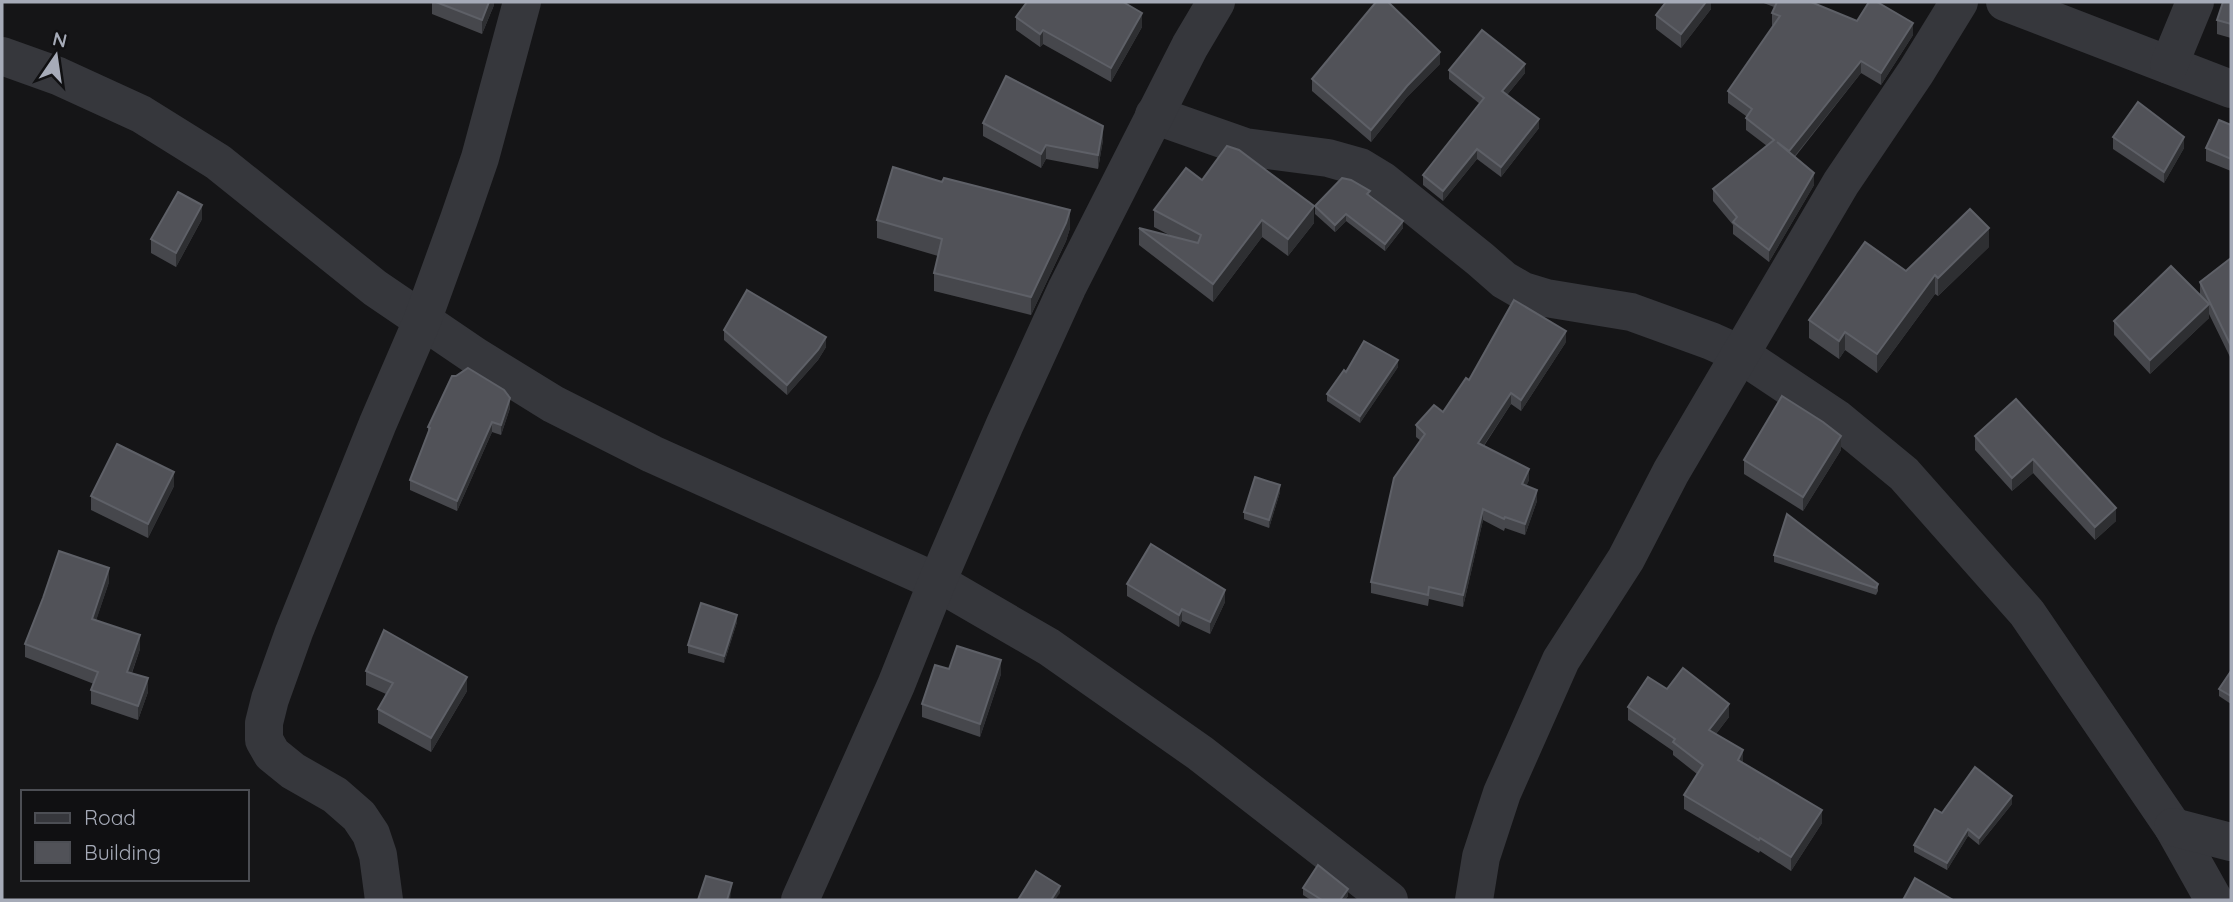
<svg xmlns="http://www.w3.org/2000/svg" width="2233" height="902" viewBox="0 0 2233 902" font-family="Quicksand,sans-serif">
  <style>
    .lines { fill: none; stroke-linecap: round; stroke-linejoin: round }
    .street { stroke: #36373c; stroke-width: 38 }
    .wall { fill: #46474c }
    .shaded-wall { fill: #2e2f32 }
    .building { fill: #515258; stroke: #5e6067; stroke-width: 2 }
  </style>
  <rect width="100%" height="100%" fill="#151517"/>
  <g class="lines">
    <g class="street">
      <path d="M2005,2L2231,89"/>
      <path d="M2,56L58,76L141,114L218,162L375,288L475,356L553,404L652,454L937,582L1049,647L1200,753L1389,900"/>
      <path d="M2169,65L2195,2"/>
      <path d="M1154,115L1245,147L1328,158L1360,167L1383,181L1480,259L1504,280L1523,291L1546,298L1631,312L1711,341L1740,354L1836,418L1904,474L2027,613L2173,827L2214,900"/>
      <path d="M2173,827L2231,842"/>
      <path d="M384,900L378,855L371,834L359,816L335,795L293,771L272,754L264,740V723L270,699L294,632L378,423L422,321L459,219L480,158L522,2"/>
      <path d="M800,900L896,685L937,582L1005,424L1067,288L1190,46L1216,2"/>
      <path d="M1474,900L1481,857L1502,793L1561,660L1626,559L1671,472L1841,183L1916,72L1959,2"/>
    </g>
  </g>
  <g class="wall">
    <path d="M432,2H494V5L482,34L432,14Z"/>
    <path d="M1711,2V9L1681,48L1656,29V15Z"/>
    <path d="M1761,2H1814V3L1857,21L1913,35L1881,85L1861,73L1795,157L1814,185L1769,262L1733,234V225L1713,201V189L1767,146L1746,130V116L1728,103V91L1773,26L1772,25V13L1774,7Z"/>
    <path d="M2231,2V38L2217,34V20Z"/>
    <path d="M1016,17L1142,27L1111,82L1043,44L1040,47L1016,30Z"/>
    <path d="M1440,64L1407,97L1371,142L1312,91V79Z"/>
    <path d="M1449,70L1525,73L1507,95L1539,128L1501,177L1477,159L1443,201L1423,185V175L1480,104L1449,79Z"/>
    <path d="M983,123L1103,140L1098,169L1046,159L1041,168L983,136Z"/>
    <path d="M2231,125V171L2206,161V148Z"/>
    <path d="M2113,137L2184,148L2164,183L2113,149Z"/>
    <path d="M1202,180L1314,223L1288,256L1262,237L1213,302L1139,245V228L1171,236L1154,227V210Z"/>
    <path d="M1370,196L1403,228L1385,251L1346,221L1335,232L1315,214V206Z"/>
    <path d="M202,219L176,267L151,253V239Z"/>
    <path d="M877,220L1070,228L1066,241L1031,315L934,291V273L938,256L877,238Z"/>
    <path d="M1989,247L1938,296L1935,294L1877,373L1845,350L1839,359L1809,338V320L1906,271Z"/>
    <path d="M2231,258V359L2209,314V318L2150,374L2114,335V321L2200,295V282Z"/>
    <path d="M724,330L826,347L818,360L787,395L724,340Z"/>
    <path d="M1566,342L1521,411L1511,404L1484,446L1529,480L1526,486L1537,501L1525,535L1505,528L1504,531L1483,520L1463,607L1429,599L1428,606L1371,593V582L1421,441L1416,437V425L1443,412Z"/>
    <path d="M1398,367L1360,423L1327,401V394L1346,372Z"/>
    <path d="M2016,399L2116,521L2095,540L2033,473L2012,491L1975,450V436Z"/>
    <path d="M510,408L501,435L492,432L457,511L410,490V480L428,436V427Z"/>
    <path d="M1841,450L1803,511L1744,474V460Z"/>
    <path d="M174,486L148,538L91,510V496Z"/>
    <path d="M1280,492L1269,528L1244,519V512Z"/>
    <path d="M1774,555L1878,584V591L1876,595L1774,562Z"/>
    <path d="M109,582L96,620L140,649L132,673L148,692L138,720L91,704V690L94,684L25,657V644Z"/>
    <path d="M1127,584L1225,602L1210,634L1182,621L1179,627L1127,596Z"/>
    <path d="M737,622L724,663L688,653V645Z"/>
    <path d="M949,669L1001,674L980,737L922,717V704Z"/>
    <path d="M366,671L467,691L431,752L378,723V709L386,694L366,685Z"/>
    <path d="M2231,671V704L2219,696V689Z"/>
    <path d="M1667,689L1729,717L1716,734L1743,763L1822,823L1791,871L1760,851L1759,853L1684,809V795L1697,774L1673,755V751L1628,720V707Z"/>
    <path d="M2012,804L1979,845L1968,836L1947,870L1914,852V845Z"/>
    <path d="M1303,888L1348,896L1345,900H1311L1303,895Z"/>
  </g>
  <g class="shaded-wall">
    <path d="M489,2H494V5L482,34V20Z"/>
    <path d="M1706,2H1711V9L1681,48V34Z"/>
    <path d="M1142,13V27L1111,82V68Z"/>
    <path d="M1913,23V35L1881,85V73Z"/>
    <path d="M1043,30V44L1040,47V34Z"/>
    <path d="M1440,52V64L1407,97L1371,142V130L1407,86Z"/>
    <path d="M1861,61V73L1789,163V151Z"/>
    <path d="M1525,64V73L1502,101V91Z"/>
    <path d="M1539,119V128L1501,177V167Z"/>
    <path d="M1103,126V140L1098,169V155Z"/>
    <path d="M2184,137V148L2164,183V172Z"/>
    <path d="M1046,145V159L1041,168V154Z"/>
    <path d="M1477,149V159L1443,201V191Z"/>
    <path d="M1814,173V185L1769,262V250Z"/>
    <path d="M202,205V219L176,267V253Z"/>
    <path d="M1314,206V223L1288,256V239Z"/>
    <path d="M1070,210V228L1066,241L1031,315V297Z"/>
    <path d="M1346,214V221L1335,232V225Z"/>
    <path d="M1262,220V237L1213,302V284Z"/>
    <path d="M1403,221V228L1385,251V244Z"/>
    <path d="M1989,228V247L1938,296V278Z"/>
    <path d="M1935,275V294L1877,373V354Z"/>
    <path d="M2209,304V318L2150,374V360Z"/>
    <path d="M1566,331V342L1521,411V400Z"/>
    <path d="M1845,332V350L1839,359V341Z"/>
    <path d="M826,337V347L818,360L787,395V385Z"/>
    <path d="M1398,360V367L1360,423V416Z"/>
    <path d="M1511,393V404L1478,454V443Z"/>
    <path d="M510,398V408L501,435V425Z"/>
    <path d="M492,422V432L457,511V501Z"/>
    <path d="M1841,436V450L1803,511V497Z"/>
    <path d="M2033,459V473L2012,491V478Z"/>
    <path d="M1529,469V480L1522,496V484Z"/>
    <path d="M174,472V486L148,538V524Z"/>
    <path d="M1280,485V492L1269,528V520Z"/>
    <path d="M1537,490V501L1525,535V524Z"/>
    <path d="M2116,508V521L2095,540V527Z"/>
    <path d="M1483,509V520L1463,607V595Z"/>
    <path d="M109,568V582L92,633V619Z"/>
    <path d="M1225,590V602L1210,634V622Z"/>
    <path d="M1182,609V621L1179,627V615Z"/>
    <path d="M737,615V622L724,663V656Z"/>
    <path d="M140,635V649L127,686V672Z"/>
    <path d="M1001,660V674L980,737V724Z"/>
    <path d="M467,677V691L431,752V738Z"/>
    <path d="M148,678V692L138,720V706Z"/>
    <path d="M1729,704V717L1709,743V730Z"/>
    <path d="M1743,750V764L1738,760Z"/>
    <path d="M2012,796V804L1979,845V838Z"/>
    <path d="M1822,810V823L1791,871V857Z"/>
    <path d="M1968,829V836L1947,870V863Z"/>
    <path d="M732,883L730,900H727Z"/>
    <path d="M1060,886V893L1055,900H1051Z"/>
    <path d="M1348,889V896L1345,900H1340Z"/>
  </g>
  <g class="building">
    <path d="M436,2H489L482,20Z"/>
    <path d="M1027,2H1123L1142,13L1111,68L1043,30L1040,34L1016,17Z"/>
    <path d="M1376,2H1388L1440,52L1407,86L1371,130L1312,79Z"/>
    <path d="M1666,2H1706L1681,34L1656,15Z"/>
    <path d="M1777,2H1811L1857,21L1869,2H1877L1913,23L1881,73L1861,61L1789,151L1777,142L1814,173L1769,250L1733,222L1737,217L1713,189L1774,140L1746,118L1752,109L1728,91L1780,16L1772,13Z"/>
    <path d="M2223,2H2231V24L2217,20Z"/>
    <path d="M1482,30L1525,64L1502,91L1539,119L1501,167L1477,149L1443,191L1423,175L1484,98L1449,70Z"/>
    <path d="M1006,76L1103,126L1098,155L1046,145L1041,154L983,123Z"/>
    <path d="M2138,102L2184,137L2164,172L2113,137Z"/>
    <path d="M2219,120L2231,125V159L2206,148Z"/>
    <path d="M1227,146L1239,150L1314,206L1288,239L1262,220L1213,284L1139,228L1198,243L1201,235L1154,210L1186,168L1202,180Z"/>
    <path d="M893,167L942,182L944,178L1070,210L1066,223L1031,297L934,273L942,239L877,220Z"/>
    <path d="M1342,178L1351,180L1370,191L1367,194L1403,221L1385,244L1346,214L1335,225L1315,206Z"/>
    <path d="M178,192L202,205L176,253L151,239Z"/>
    <path d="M1970,209L1989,228L1938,278L1935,275L1877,354L1845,332L1839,341L1809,320L1865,242L1906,271Z"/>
    <path d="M2231,258V346L2200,282Z"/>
    <path d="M2171,266L2209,304L2150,360L2114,321Z"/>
    <path d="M747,290L826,337L818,350L787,385L724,330Z"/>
    <path d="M1514,300L1566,331L1521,400L1511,393L1478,443L1529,469L1522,484L1537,490L1525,524L1505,517L1504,519L1483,509L1463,595L1429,587L1428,595L1371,582L1394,478L1425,434L1416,425L1434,405L1443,412L1466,378L1469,380Z"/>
    <path d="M1364,341L1398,360L1360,416L1327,394L1344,370L1346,372Z"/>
    <path d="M468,368L504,390L510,398L501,425L492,422L457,501L410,480L430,428L428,427L452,376H456Z"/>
    <path d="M1782,396L1823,422L1841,436L1803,497L1744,460Z"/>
    <path d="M2016,399L2116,508L2095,527L2033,459L2012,478L1975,436Z"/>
    <path d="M117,444L174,472L148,524L91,496Z"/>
    <path d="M1255,477L1280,485L1269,520L1244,512Z"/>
    <path d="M1787,514L1878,584L1876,588L1774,555Z"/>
    <path d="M1151,544L1225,590L1210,622L1182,609L1179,615L1127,584Z"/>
    <path d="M59,551L109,568L92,619L140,635L127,672L148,678L138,706L91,690L98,672L25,644L43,598Z"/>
    <path d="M701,603L737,615L724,656L688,645Z"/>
    <path d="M384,630L467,677L431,738L378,709L393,683L366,671Z"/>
    <path d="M957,646L1001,660L980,724L922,704L935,665L949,669Z"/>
    <path d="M1683,668L1729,704L1709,730L1743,750L1738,760L1822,810L1791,857L1760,838L1759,840L1684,795L1703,765L1673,742L1675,739L1628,707L1648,677L1667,689Z"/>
    <path d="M2231,671V696L2219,689Z"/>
    <path d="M1975,767L2012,796L1979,838L1968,829L1947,863L1914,845L1935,809L1942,813Z"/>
    <path d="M1318,865L1348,889L1340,900H1322L1303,888Z"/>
    <path d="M1036,871L1060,886L1051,900H1018Z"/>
    <path d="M706,876L732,883L727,900H698Z"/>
    <path d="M1915,878L1953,900H1903Z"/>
  </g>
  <rect width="2233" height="902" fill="none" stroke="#a6abb8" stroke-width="7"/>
  <rect x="21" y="790" width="228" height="91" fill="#101012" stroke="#4c4e54" stroke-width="2"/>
  <rect x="35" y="813" width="35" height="10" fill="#36373c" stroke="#4c4e54" stroke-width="2"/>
  <text x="84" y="825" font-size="21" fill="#a6abb8">Road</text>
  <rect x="35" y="842" width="35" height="21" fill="#515258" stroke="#4c4e54" stroke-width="2"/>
  <text x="84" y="860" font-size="21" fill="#a6abb8">Building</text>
  <g transform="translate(56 56) rotate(13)" stroke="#101012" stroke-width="5" paint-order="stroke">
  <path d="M0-5L12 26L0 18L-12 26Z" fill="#a6abb8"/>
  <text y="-10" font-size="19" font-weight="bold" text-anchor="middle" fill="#a6abb8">N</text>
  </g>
</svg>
